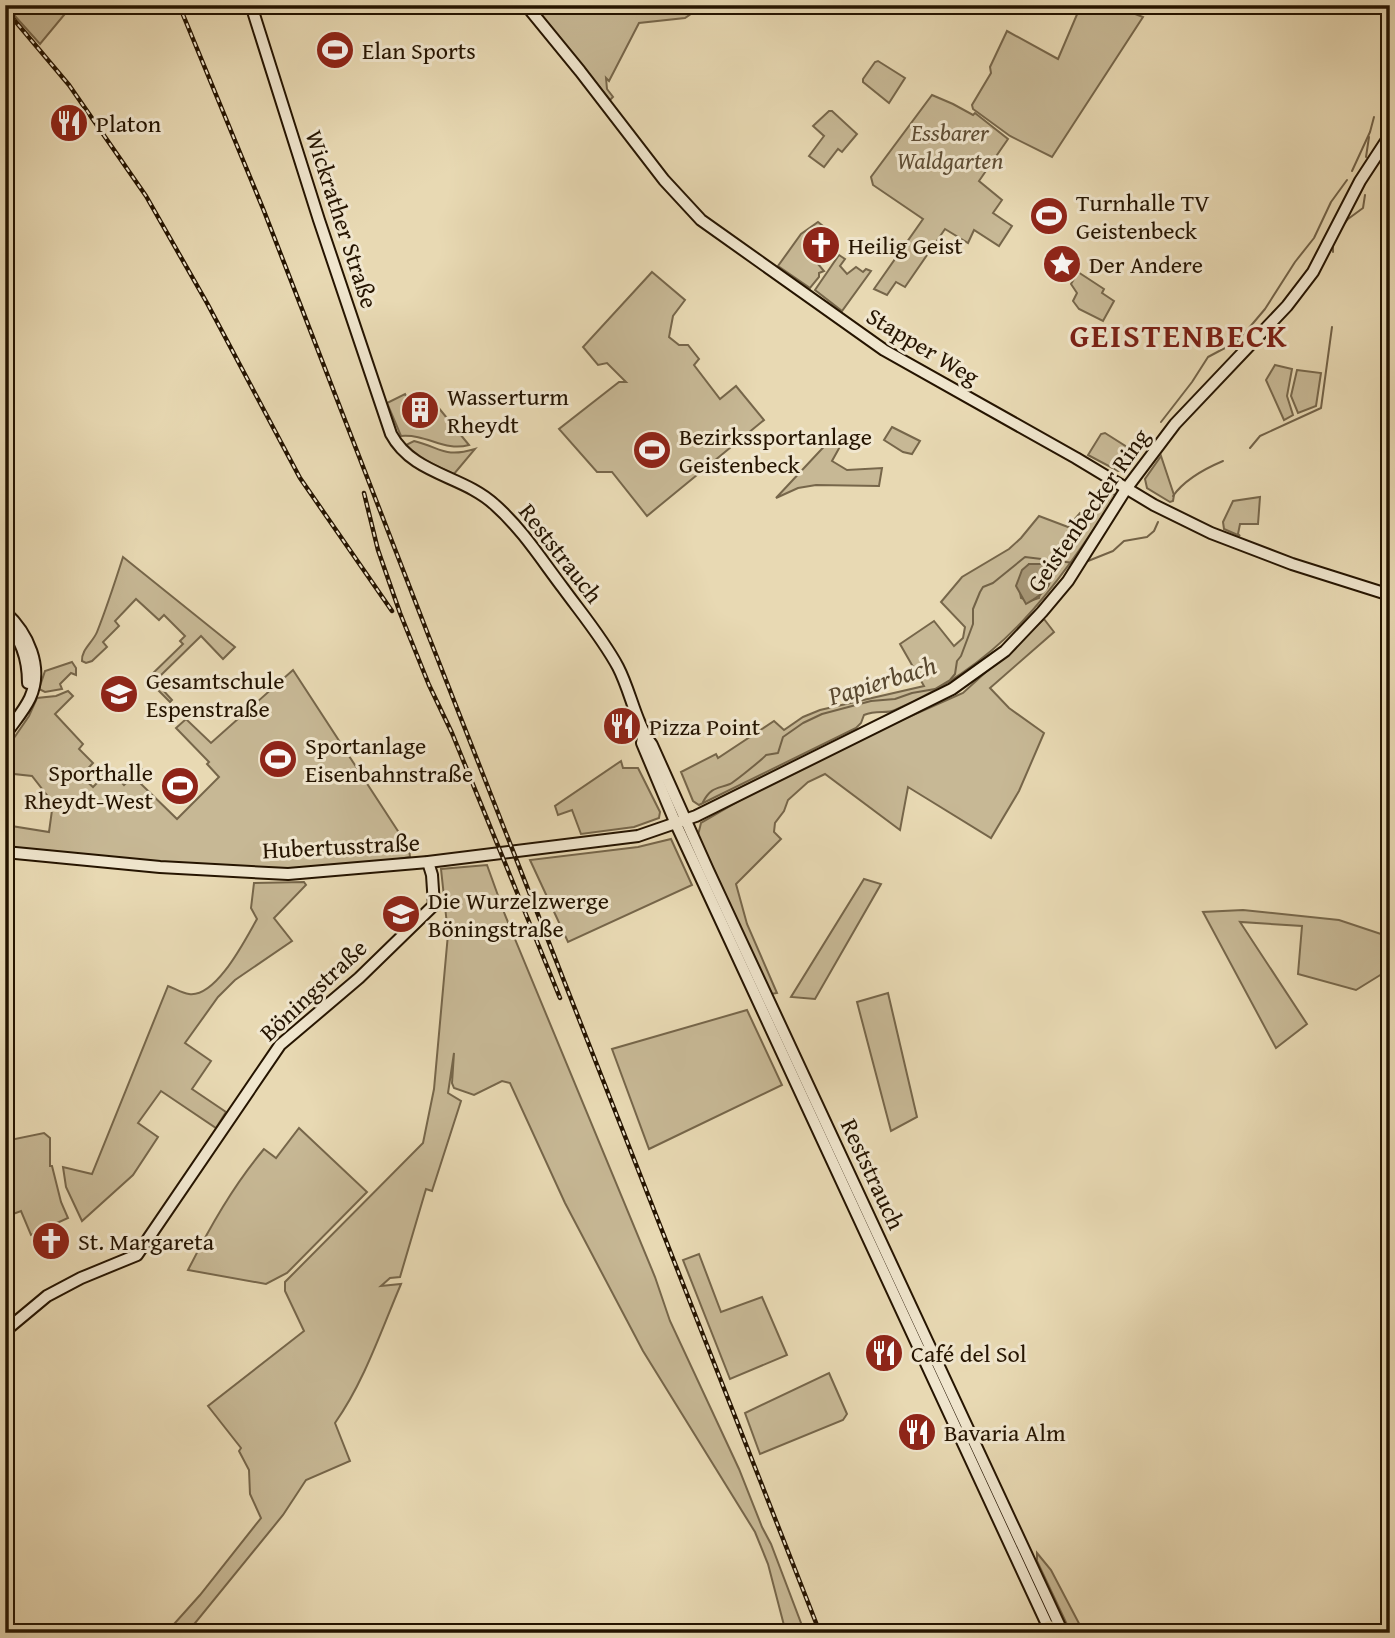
<svg xmlns="http://www.w3.org/2000/svg" width="1395" height="1638" viewBox="0 0 1395 1638" font-family="'Gentium Book Plus',serif">
  <style>
    .green { fill: #c7b895; stroke: #76664a; stroke-width: 2; fill-rule: evenodd }
    .water { fill: #a69676; stroke: #726247; stroke-width: 2 }
    .lines { fill: none; stroke-linecap: round; stroke-linejoin: round }
    .stream { stroke: #726247; stroke-width: 2 }
    .secondary-casing { stroke: #251400; stroke-width: 14 }
    .highway-casing { stroke: #251400; stroke-width: 18 }
    .secondary { stroke: #f0e6ce; stroke-width: 10 }
    .highway { stroke: #e8d9b3; stroke-width: 14 }
    .rail-casing { stroke: #251400; stroke-width: 4.5 }
    .rail { stroke: #f0e6ce; stroke-width: 2; stroke-dasharray: 5; stroke-linecap: butt }
    .labels { text-anchor: middle; dominant-baseline: central; stroke-width: 6; stroke-linejoin: round; paint-order: stroke }
    .poi-label { font-size: 24px; fill: #251400; stroke: #f0e6ce; text-anchor: start }
    .park-label { font-size: 24px; font-style: italic; fill: #5e4d34; stroke: #f0e6ce }
    .street-label { font-size: 24px; fill: #251400; stroke: #f0e6ce }
    .water-label { font-size: 26px; font-style: italic; fill: #59482f; stroke: #f0e6ce }
    .district-label { font-size: 32px; font-weight: bold; letter-spacing: 2px; fill: #7a1f14; stroke: #f0e6ce }
  </style>
  <rect width="100%" height="100%" fill="#e8d9b3"/>
  <filter id="stains"><feTurbulence type="fractalNoise" baseFrequency=".00286" numOctaves="4"/><feColorMatrix values="0 0 0 0 .2 0 0 0 0 .09 0 0 0 0 .02 0 0 0 .5 -.17"/></filter>
  <radialGradient id="worn" r=".72"><stop offset=".6" stop-color="#630" stop-opacity="0"/><stop offset="1" stop-color="#630" stop-opacity=".3"/></radialGradient>
  <g class="green">
    <path d="M5,5H62L69,9L40,44Z"/>
    <path d="M533,5H704L685,18L639,23L609,81L606,78L607,89L613,97L610,100Z"/>
    <path d="M1081,5H1112L1143,17L1052,157L1010,136L973,109L972,105L991,73L990,67L1007,31L1058,59Z"/>
    <path d="M878,61L905,78L889,103L863,82V79L875,62Z"/>
    <path d="M932,95L953,104L973,115L975,113L1008,139L979,181L1002,200L993,213L1012,226L999,246L974,230L968,243L945,229L905,287L896,282L887,295L874,289L923,219L873,185L871,177Z"/>
    <path d="M829,111H832L857,134L842,152L838,149L824,167L809,156L824,136L813,126Z"/>
    <path d="M818,222L833,234L830,238L818,230L803,248L805,253L819,261L818,264L824,271L819,273V277L810,288L778,266L801,234Z"/>
    <path d="M839,255L845,259L840,266L847,274L856,267L863,272L866,269L871,271L842,311L815,290Z"/>
    <path d="M652,272L685,300L673,316L669,337L679,345H688L699,359L694,365L720,399L736,386L764,420L647,516L612,472H597L559,429L619,382H626L607,363L598,365L583,347Z"/>
    <path d="M1078,272L1104,289L1102,293L1114,301L1103,321L1079,309L1073,301L1077,293L1071,284Z"/>
    <path d="M1275,365L1292,369L1287,396L1293,415L1284,420L1266,380Z"/>
    <path d="M1297,370L1321,373L1316,406L1298,413L1291,396Z"/>
    <path d="M405,394L410,405L429,396L469,445C444,452 428,434 401,436L387,403Z"/>
    <path d="M892,427L920,441L912,454L903,452L884,440Z"/>
    <path d="M1105,433L1138,454L1122,470L1118,471L1088,455L1101,434Z"/>
    <path d="M832,438L842,443L832,461L847,470L882,468L879,486L816,485L798,488L776,498Z"/>
    <path d="M414,441C442,448 444,458 475,449L454,474C437,466 420,459 406,445Z"/>
    <path d="M1161,456L1174,495L1173,501L1170,502L1147,488L1145,479Z"/>
    <path d="M1111,492L1116,496C1053,591 1004,663 895,710C887,714 877,710 864,715L861,723L856,728L699,805L693,801L681,772L716,754L718,758L774,721L784,730L803,717L820,710L924,686L900,644L934,621L954,646L963,638L965,627L941,602L962,577L1009,549L1021,538L1039,516L1068,527L1080,513L1089,517ZM1029,564H1046L1039,598L1030,601L1021,598L1020,592Z"/>
    <path d="M1260,497L1258,524H1240L1238,534L1240,536L1224,529L1223,522L1233,501Z"/>
    <path d="M123,557L235,647L223,659L201,636L158,678L164,684L161,688L172,700L170,702L147,679L183,644L180,641L185,636L164,615L159,620L136,599L115,621L119,626L103,642L107,647L92,661L86,663L82,661C81,650 93,642 97,632C107,607 115,582 123,557Z"/>
    <path d="M1044,619L1054,632L990,688L1009,708L1044,733L1019,791L991,838L908,787L900,830L825,774L808,782L788,800L784,811L775,823L774,832L781,839L736,884L747,924L777,993L771,994L698,835L701,823L756,791L895,723L963,693Z"/>
    <path d="M72,662L76,668V675L71,673L60,684L62,689L45,692L39,689L45,671Z"/>
    <path d="M293,670L409,848L410,857L362,865L258,870L5,850V825L49,832L53,803L32,776L5,773V751L29,716L37,698L56,696L68,691L73,696L55,714L83,744L79,749L93,763L81,776L93,787L104,776L99,771L105,765L124,785L141,768L148,776L141,784L177,819L219,777L207,764L209,762L176,728L186,719L211,743Z"/>
    <path d="M621,761L623,768H638L660,812L659,818L634,827L581,834L572,810L558,815L555,806Z"/>
    <path d="M671,839L692,885L568,942L530,860L638,847Z"/>
    <path d="M487,865L505,915L655,1277L670,1321L739,1469L762,1527L771,1544L801,1623L797,1633H786L768,1564L755,1532L643,1351L565,1203L510,1083L502,1081L474,1095L454,1088L452,1083L454,1053L448,1093L461,1101L432,1191L426,1189L400,1277L390,1278L381,1286L401,1284C381,1331 364,1382 335,1423L350,1461L306,1480L283,1515L187,1633H166L200,1595L261,1518L250,1494L249,1470L239,1451L241,1448L208,1406L304,1331L285,1291V1282L423,1143L434,1089L448,934L441,869Z"/>
    <path d="M864,879L881,884L815,999L791,997Z"/>
    <path d="M304,882L306,885L274,918L292,941L235,980L218,997L185,1043L211,1061L192,1089L226,1112L216,1128L161,1091L138,1123L158,1137L133,1175L82,1221L66,1187L63,1167L92,1174L168,986C174,988 182,993 189,994C216,998 245,940 257,919L251,908L254,883Z"/>
    <path d="M1243,910L1339,920L1390,937V969L1356,990L1298,974L1302,926L1240,922L1307,1024L1276,1048L1203,912Z"/>
    <path d="M888,993L917,1117L891,1131L857,1002Z"/>
    <path d="M747,1010L782,1085L649,1149L612,1049Z"/>
    <path d="M299,1128L367,1192L287,1273L266,1284L188,1270C210,1227 233,1186 264,1149L276,1158Z"/>
    <path d="M44,1133L50,1138V1166H52L61,1202L68,1218L31,1235L21,1211L5,1217V1141Z"/>
    <path d="M699,1254L721,1312L762,1297L787,1355L730,1379L683,1260Z"/>
    <path d="M829,1373L847,1414L843,1420L760,1454L745,1413Z"/>
    <path d="M1037,1553L1051,1570L1084,1633H1071L1037,1561Z"/>
  </g>
  <path class="water" d="M1029,564H1045C1059,584 1042,595 1026,604L1016,586L1022,570Z"/>
  <g class="lines">
    <g class="stream">
      <path d="M1366,157L1369,137"/>
      <path d="M1352,171L1370,132L1374,117"/>
      <path d="M1340,229L1348,219L1363,208L1365,195"/>
      <path d="M1333,252V242"/>
      <path d="M1161,422L1192,382L1208,357L1238,341L1265,309L1295,262L1314,238L1331,202L1347,180"/>
      <path d="M1250,448L1260,436L1321,408L1332,327"/>
      <path d="M1173,496C1185,479 1204,469 1223,461"/>
      <path d="M1088,561L1113,551L1124,541L1147,537L1154,531L1158,522"/>
      <path d="M703,802C711,787 717,789 730,784C733,783 764,758 766,755L778,753L783,737L803,723L822,714L871,701L895,699L912,693L935,689L950,680L955,674L957,661L961,656L973,624V609L980,592L983,587L993,583L1025,557L1074,563"/>
    </g>
    <defs>
      <g id="secondary">
        <path d="M251,5L319,220L391,434C413,475 463,475 495,505C522,529 541,559 563,588C582,614 603,639 618,667C631,692 635,722 652,745L708,870L1063,1633"/>
        <path d="M526,5L580,71L664,180L701,220L884,350L1076,458L1154,505L1211,533L1292,564L1390,595"/>
        <path d="M5,612C28,633 44,667 30,698C24,711 13,723 5,735"/>
        <path d="M5,622C22,639 28,659 28,683"/>
        <path d="M644,733L642,743L676,824L1051,1633"/>
        <path d="M5,852L160,867L288,874L428,862L638,836L696,816L952,689L1005,651L1042,612L1068,581L1126,489L1175,424L1287,306L1313,272L1360,181L1390,135"/>
        <path d="M5,1331L47,1296L81,1278L137,1255L280,1045L359,978L434,905L432,875L428,862"/>
      </g>
      <path id="highway" d="M1049,1628V1633"/>
    </defs>
    <use href="#secondary" class="secondary-casing"/>
    <use href="#highway" class="highway-casing"/>
    <use href="#secondary" class="secondary"/>
    <use href="#highway" class="highway"/>
    <defs>
      <g id="rail">
        <path d="M179,5L264,211L429,637L820,1633"/>
        <path d="M1382,5L1390,11"/>
        <path d="M5,9L69,85L146,196L207,303L300,478L392,611"/>
        <path d="M364,493L378,550L400,613L429,685L452,733L560,998"/>
      </g>
    </defs>
    <use href="#rail" class="rail-casing"/>
    <use href="#rail" class="rail"/>
  </g>
  <defs>
    <symbol id="stadium-disc" viewBox="-11 -11 22 22"><circle r="9.5" fill="#8f2418" stroke="#f0e6ce"/><path d="M0-5a6.5 5 0 1 0 0 10a6.5 5 0 1 0 0-10ZM-3.5-1.8h7v3.6h-7Z" fill="#fff"/></symbol>
    <symbol id="restaurant-disc" viewBox="-11 -11 22 22"><circle r="9.5" fill="#8f2418" stroke="#f0e6ce"/><path d="M-5-6h1v4h1v-4h1v4h1v-4h1v5L-1.5 .5V6h-2V.5L-5-1ZM5-6V6H3V1.5H1.5Q1.5-4 5-6Z" fill="#fff"/></symbol>
    <symbol id="church-disc" viewBox="-11 -11 22 22"><circle r="9.5" fill="#8f2418" stroke="#f0e6ce"/><path d="M-1.2-6h2.4v3.5h3.3v2.4h-3.3V6h-2.4V-.1h-3.3v-2.4h3.3Z" fill="#fff"/></symbol>
    <symbol id="sight-disc" viewBox="-11 -11 22 22"><circle r="9.5" fill="#8f2418" stroke="#f0e6ce"/><path d="M0-6L1.8-2.2L6-1.7L2.9 1.2L3.7 5.4L0 3.3L-3.7 5.4L-2.9 1.2L-6-1.7L-1.8-2.2Z" fill="#fff"/></symbol>
    <symbol id="building-disc" viewBox="-11 -11 22 22"><circle r="9.5" fill="#8f2418" stroke="#f0e6ce"/><path d="M-4-6H4V6H1V3H-1V6H-4ZM-2.5-4.3h1.7v1.8h-1.7ZM.8-4.3h1.7v1.8H.8ZM-2.5-1h1.7V.8h-1.7ZM.8-1h1.7V.8H.8Z" fill="#fff"/></symbol>
    <symbol id="school-disc" viewBox="-11 -11 22 22"><circle r="9.5" fill="#8f2418" stroke="#f0e6ce"/><path d="M0-5L7-2L0 1L-7-2ZM-4 1L0 2.5L4 1V4Q0 6-4 4Z" fill="#fff"/></symbol>
  </defs>
  <g fill-rule="evenodd">
    <use href="#stadium-disc" x="313" y="28" width="44" height="44"/>
    <use href="#restaurant-disc" x="47" y="101" width="44" height="44"/>
    <use href="#stadium-disc" x="1027" y="194" width="44" height="44"/>
    <use href="#church-disc" x="799" y="223" width="44" height="44"/>
    <use href="#sight-disc" x="1040" y="242" width="44" height="44"/>
    <use href="#building-disc" x="398" y="388" width="44" height="44"/>
    <use href="#stadium-disc" x="630" y="428" width="44" height="44"/>
    <use href="#school-disc" x="97" y="672" width="44" height="44"/>
    <use href="#restaurant-disc" x="600" y="704" width="44" height="44"/>
    <use href="#stadium-disc" x="256" y="737" width="44" height="44"/>
    <use href="#stadium-disc" x="158" y="764" width="44" height="44"/>
    <use href="#school-disc" x="379" y="892" width="44" height="44"/>
    <use href="#church-disc" x="29" y="1219" width="44" height="44"/>
    <use href="#restaurant-disc" x="862" y="1331" width="44" height="44"/>
    <use href="#restaurant-disc" x="895" y="1410" width="44" height="44"/>
  </g>
  <g class="labels">
    <g class="poi-label">
      <text x="362" y="50">Elan Sports</text>
      <text x="96" y="123">Platon</text>
      <text x="1076" y="202">Turnhalle TV<tspan x="1076" dy="28">Geistenbeck</tspan></text>
      <text x="848" y="245">Heilig Geist</text>
      <text x="1089" y="264">Der Andere</text>
      <text x="447" y="396">Wasserturm<tspan x="447" dy="28">Rheydt</tspan></text>
      <text x="679" y="436">Bezirkssportanlage<tspan x="679" dy="28">Geistenbeck</tspan></text>
      <text x="146" y="680">Gesamtschule<tspan x="146" dy="28">Espenstraße</tspan></text>
      <text x="649" y="726">Pizza Point</text>
      <text x="305" y="745">Sportanlage<tspan x="305" dy="28">Eisenbahnstraße</tspan></text>
      <text x="153" y="772" text-anchor="end">Sporthalle<tspan x="153" dy="28">Rheydt-West</tspan></text>
      <text x="428" y="900">Die Wurzelzwerge<tspan x="428" dy="28">Böningstraße</tspan></text>
      <text x="78" y="1241">St. Margareta</text>
      <text x="911" y="1353">Café del Sol</text>
      <text x="944" y="1432">Bavaria Alm</text>
    </g>
    <g class="park-label">
      <text x="950" y="132">Essbarer<tspan x="950" dy="28">Waldgarten</tspan></text>
    </g>
    <g class="street-label">
      <text transform="translate(342 219) rotate(72)">Wickrather Straße</text>
      <text transform="translate(923 346) rotate(31)">Stapper Weg</text>
      <text transform="translate(1088 510) rotate(-55)">Geistenbecker Ring</text>
      <text transform="translate(561 553) rotate(52)">Reststrauch</text>
      <text transform="translate(341 846) rotate(-3)">Hubertusstraße</text>
      <text transform="translate(313 990) rotate(-43)">Böningstraße</text>
      <text transform="translate(873 1174) rotate(65)">Reststrauch</text>
    </g>
    <g class="water-label">
      <text transform="translate(882 680) rotate(-17)">Papierbach</text>
    </g>
    <g class="district-label">
      <text x="1179" y="335">GEISTENBECK</text>
    </g>
  </g>
  <rect width="1395" height="1638" fill="none" stroke="#e8d9b3" stroke-width="28"/>
  <rect x="7" y="7" width="1381" height="1624" fill="none" stroke="#251400" stroke-width="3.5"/>
  <rect x="14" y="14" width="1367" height="1610" fill="none" stroke="#251400" stroke-width="2"/>
  <rect width="100%" height="100%" filter="url(#stains)"/>
  <rect width="100%" height="100%" fill="url(#worn)"/>
</svg>
